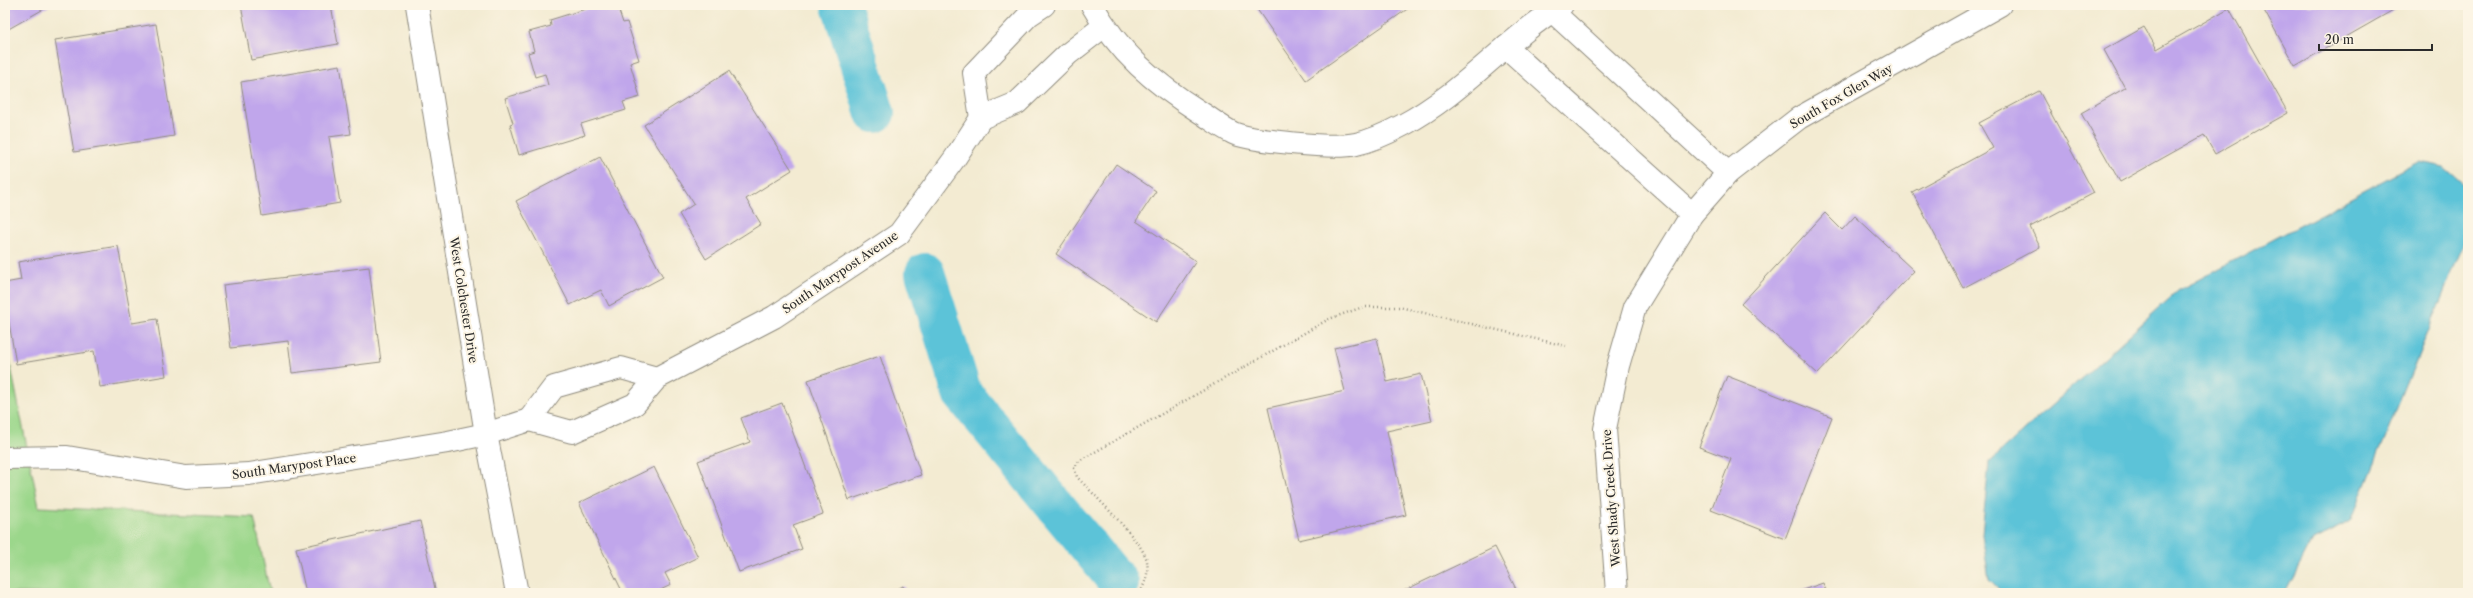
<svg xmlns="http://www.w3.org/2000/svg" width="2473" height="598" viewBox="0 0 2473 598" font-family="'Libre Caslon Text',serif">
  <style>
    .green { fill: #9bd78b; stroke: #63815b }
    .water { fill: #5bc3d8; stroke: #437782 }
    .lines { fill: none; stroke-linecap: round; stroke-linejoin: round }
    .canal { stroke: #5bc3d8; stroke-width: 40 }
    .building { fill: #c0a6eb }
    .street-casing { stroke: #8f8b7e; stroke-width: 24 }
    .path { stroke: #8f8b7e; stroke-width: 2.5; stroke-dasharray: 1 3; stroke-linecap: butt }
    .street { stroke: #fff; stroke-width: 22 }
    .labels { text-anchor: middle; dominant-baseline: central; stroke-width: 4; stroke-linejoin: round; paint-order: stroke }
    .street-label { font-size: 12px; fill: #2b2b2b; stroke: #fcf5e5 }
  </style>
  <rect width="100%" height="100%" fill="#fcf5e5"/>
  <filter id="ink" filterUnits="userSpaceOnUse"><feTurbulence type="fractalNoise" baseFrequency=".025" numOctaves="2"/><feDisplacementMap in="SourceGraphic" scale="8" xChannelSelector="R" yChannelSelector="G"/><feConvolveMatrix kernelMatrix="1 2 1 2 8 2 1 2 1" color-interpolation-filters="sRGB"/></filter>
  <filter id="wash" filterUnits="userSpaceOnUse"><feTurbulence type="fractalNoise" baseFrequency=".012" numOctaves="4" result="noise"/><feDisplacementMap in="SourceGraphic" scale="16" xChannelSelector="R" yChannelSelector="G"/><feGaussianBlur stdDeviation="0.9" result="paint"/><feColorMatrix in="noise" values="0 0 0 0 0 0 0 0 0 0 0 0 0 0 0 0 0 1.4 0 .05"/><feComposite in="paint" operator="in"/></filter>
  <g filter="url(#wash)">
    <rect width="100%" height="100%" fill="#f3ebd2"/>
    <path class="green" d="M5,338L39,507L254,517L270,593H5Z"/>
    <path class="water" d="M2418,162L2444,167L2468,188V233L2351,521L2313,540L2285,593H2003L1989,579L1982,534L1989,462L2179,290Z"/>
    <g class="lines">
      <g class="canal">
        <path d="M841,5L875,113"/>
        <path d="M925,273L962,393L1119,583"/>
      </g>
    </g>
    <g id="blocks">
      <g class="building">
        <path d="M5,5H48L49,6L5,31Z"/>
        <path d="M241,5H331L338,44L251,60Z"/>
        <path d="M598,5H617L623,23L627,22L639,60L630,63L640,97L623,102L626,110L581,124L585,135L519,155L510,124L513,123L505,98L548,85L545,74L535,77L528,53L534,51L529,32L551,26L550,20Z"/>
        <path d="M1254,5H1413L1306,80Z"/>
        <path d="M2261,5H2402L2295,66Z"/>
        <path d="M2229,8L2288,113L2215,154L2204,135L2120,182L2081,113L2125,88L2104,50L2144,27L2157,49Z"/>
        <path d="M156,24L174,136L74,152L55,40Z"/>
        <path d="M340,65L351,134L329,137L340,203L262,216L241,82Z"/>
        <path d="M729,71L792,170L746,199L761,224L706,259L679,214L694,204L644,125Z"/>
        <path d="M2039,91L2094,193L2030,227L2040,247L1963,288L1912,192L1993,148L1979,123Z"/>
        <path d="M600,157L663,277L609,306L601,290L570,305L516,201Z"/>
        <path d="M1116,164L1156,191L1136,221L1196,261L1156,322L1056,254Z"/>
        <path d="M1825,213L1842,230L1855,216L1914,271L1818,374L1741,304Z"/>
        <path d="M118,246L132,323L157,319L166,376L100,387L94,351L16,364L5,299V283L21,280L18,262Z"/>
        <path d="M369,267L381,362L292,373L288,341L231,348L223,285Z"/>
        <path d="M1377,338L1387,382L1421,374L1432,421L1387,431L1406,515L1299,540L1268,408L1345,391L1334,348Z"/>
        <path d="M880,356L921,475L849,500L808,380Z"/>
        <path d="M1727,376L1832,417L1785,539L1711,510L1731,459L1699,447Z"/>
        <path d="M782,403L823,514L793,525L802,549L739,572L698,461L750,442L741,418Z"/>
        <path d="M654,467L698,557L665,573L671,585L654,593H623L579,503Z"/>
        <path d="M420,521L436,593H306L296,548Z"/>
        <path d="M1495,547L1518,593H1399Z"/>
        <path d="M1823,583L1827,593H1794Z"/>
        <path d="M903,586L907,593H890Z"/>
      </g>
    </g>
  </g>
  <g filter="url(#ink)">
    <use href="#blocks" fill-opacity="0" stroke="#8f8b7e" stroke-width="1"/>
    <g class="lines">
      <defs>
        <g id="street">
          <path d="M417,5L486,434L517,593"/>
          <path d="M1044,5L1029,15L974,73L981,118L1017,103L1068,54L1104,26"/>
          <path d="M1092,5C1119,53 1154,83 1200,112C1211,119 1221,127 1233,133C1251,141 1336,149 1356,144C1370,141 1390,132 1403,125C1462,94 1505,40 1562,5"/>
          <path d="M1552,11L1728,173"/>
          <path d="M1506,47L1692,214"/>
          <path d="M657,378L621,368L554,387L529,420L572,432L635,404L657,378L774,317L899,234L955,158L981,118"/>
          <path d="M5,458L67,457L186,477L249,474L448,442L486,434L529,420"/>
          <path d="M1617,593L1605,429L1618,366L1635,307L1692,214L1728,173L1799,118L2000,5"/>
        </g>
      </defs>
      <use href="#street" class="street-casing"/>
      <path class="path" d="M1140,593C1145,583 1149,573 1147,561C1144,543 1092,493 1077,477L1074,468L1079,461L1329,319L1363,307H1399L1566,346"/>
      <use href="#street" class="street"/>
    </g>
  </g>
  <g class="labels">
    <g class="street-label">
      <text transform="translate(1841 96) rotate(-30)">South Fox Glen Way</text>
      <text transform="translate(840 272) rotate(-34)">South Marypost Avenue</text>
      <text transform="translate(464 300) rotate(81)">West Colchester Drive</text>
      <text transform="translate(294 466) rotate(-8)">South Marypost Place</text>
      <text transform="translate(1611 498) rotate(-94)">West Shady Creek Drive</text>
    </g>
  </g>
  <rect width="2473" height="598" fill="none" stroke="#fcf5e5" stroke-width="20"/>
  <path d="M2319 44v6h113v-6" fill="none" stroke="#2b2b2b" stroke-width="2"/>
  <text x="2325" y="44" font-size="12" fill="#2b2b2b" stroke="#fcf5e5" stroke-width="3" paint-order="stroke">20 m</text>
</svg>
